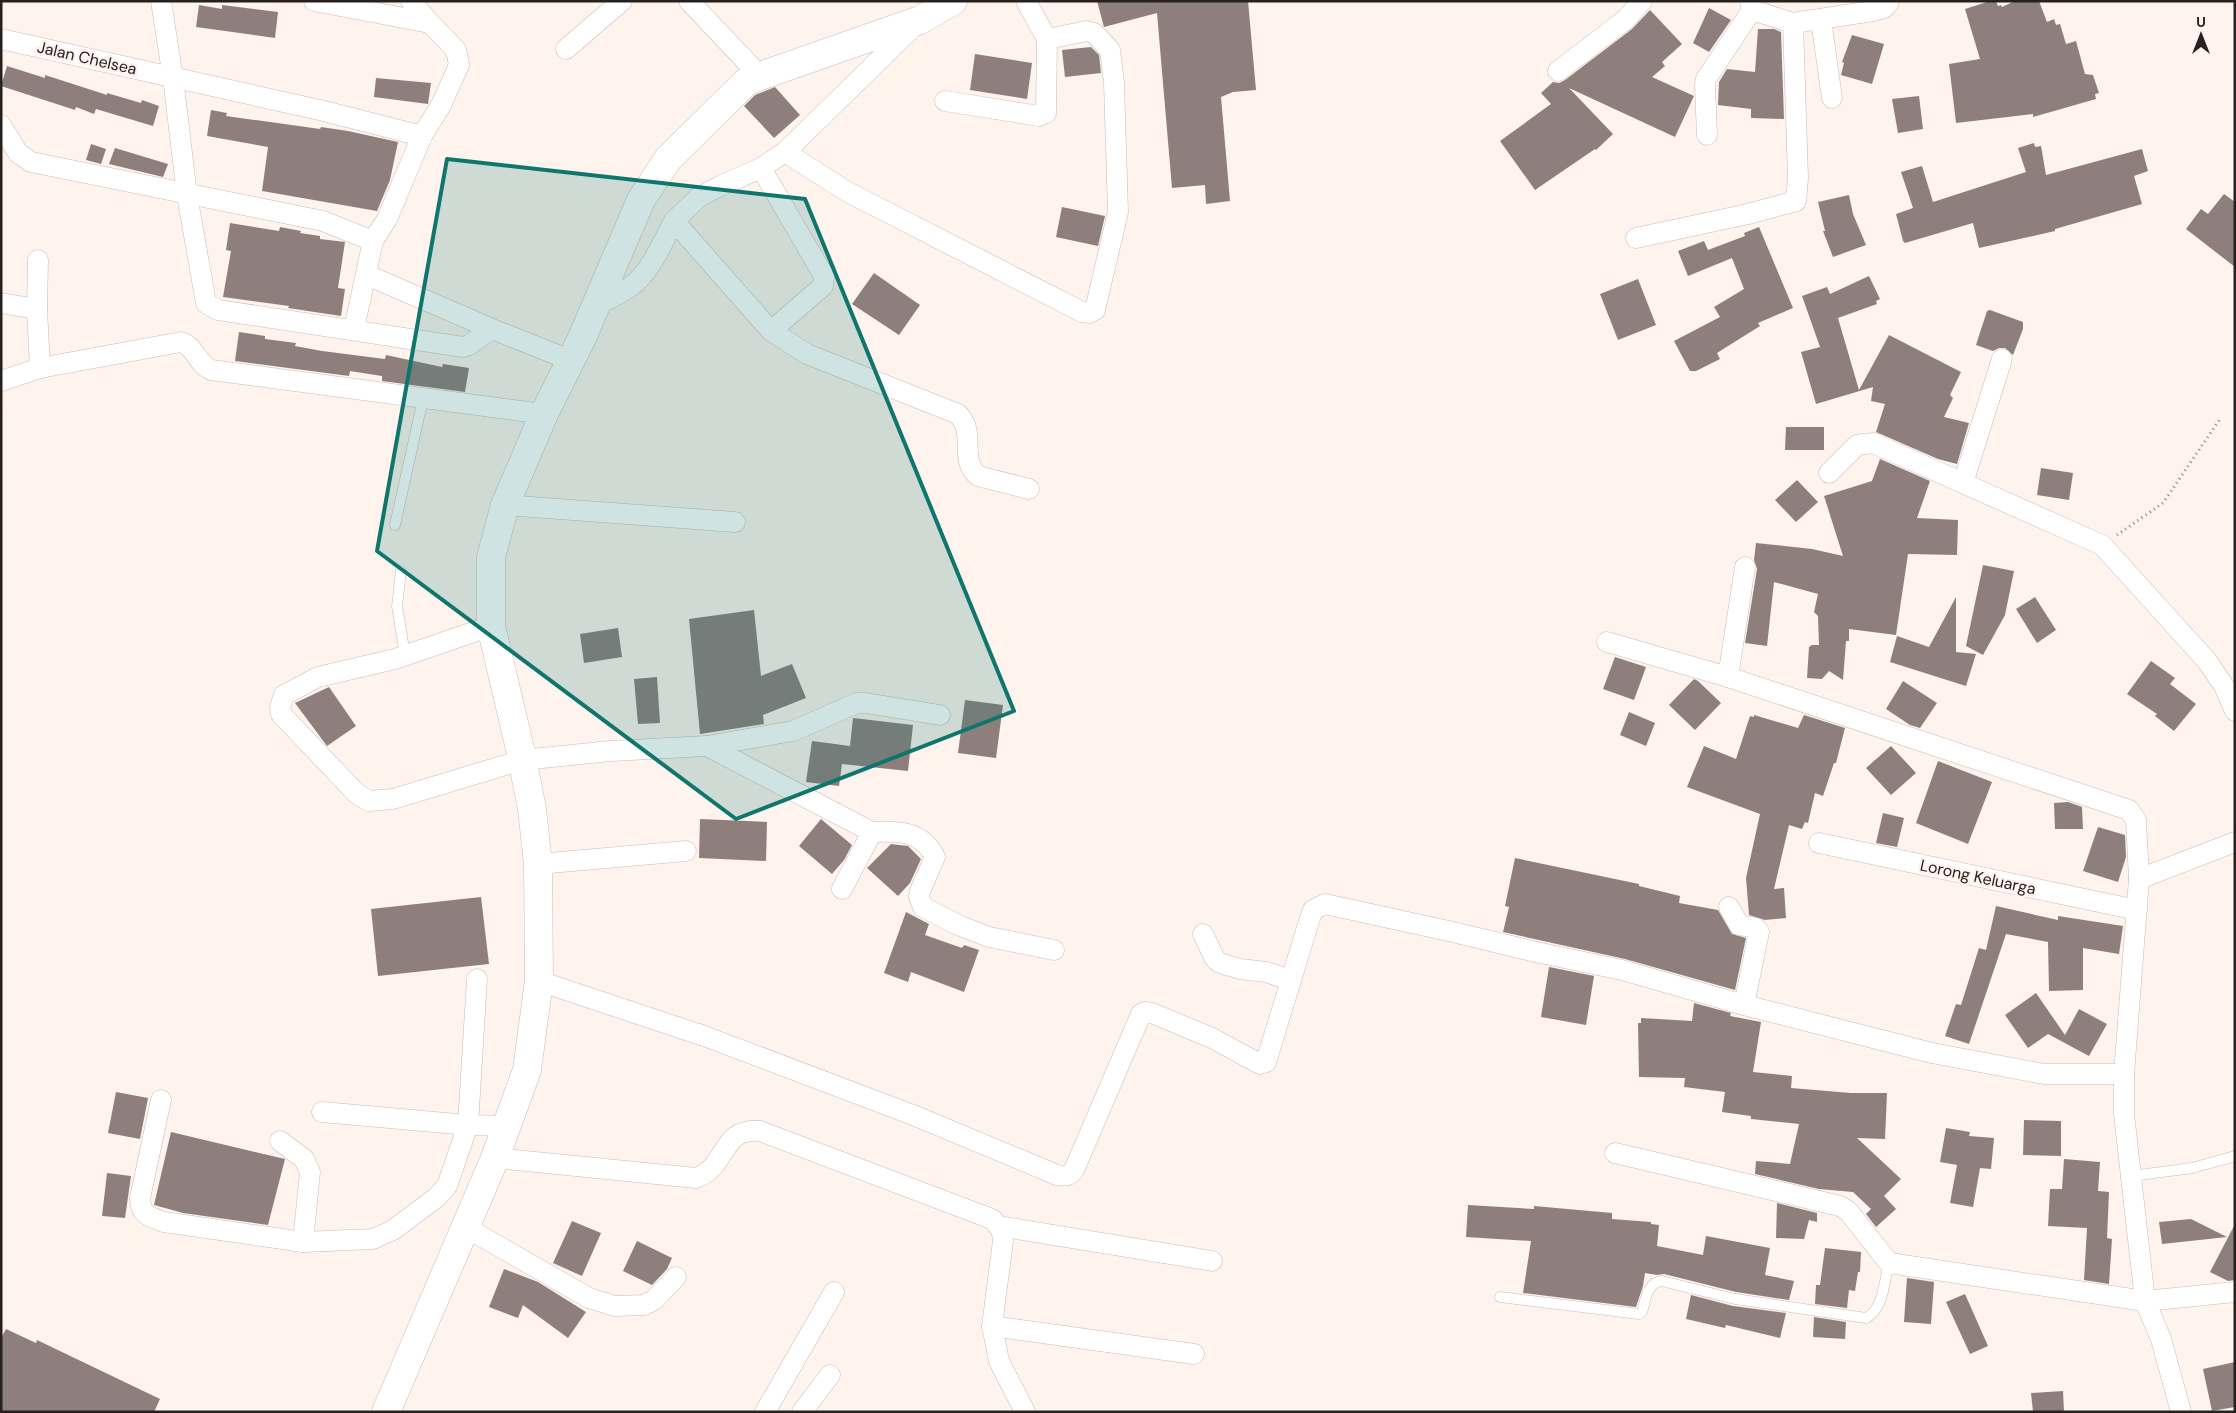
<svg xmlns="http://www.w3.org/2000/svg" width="2236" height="1413" viewBox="0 0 2236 1413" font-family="'DM Sans',sans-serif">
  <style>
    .building { fill: #8e7f7d }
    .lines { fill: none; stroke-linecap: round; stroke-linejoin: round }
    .lane-casing { stroke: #c9bcb4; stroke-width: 11 }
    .street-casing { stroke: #c9bcb4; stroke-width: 21 }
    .secondary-casing { stroke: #c9bcb4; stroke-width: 29 }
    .path { stroke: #8a827e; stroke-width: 3; stroke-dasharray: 1 4; stroke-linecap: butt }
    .lane { stroke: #fff; stroke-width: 10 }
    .street { stroke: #fff; stroke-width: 20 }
    .secondary { stroke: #fff; stroke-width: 28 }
    .marked { fill: #0f766e; fill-opacity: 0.2; stroke: #0f766e; stroke-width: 4; stroke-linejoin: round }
    .labels { text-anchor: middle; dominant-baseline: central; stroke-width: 5; stroke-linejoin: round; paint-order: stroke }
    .street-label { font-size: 16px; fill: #26211f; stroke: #fef3ed }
  </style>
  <rect width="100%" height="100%" fill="#fef3ed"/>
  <g class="building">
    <path d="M1097,1H1248L1256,90L1233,92L1221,97L1230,201L1206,204L1205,185L1172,188L1157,13L1104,27Z"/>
    <path d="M1990,1H1996L1998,6L2001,5L2002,7L2015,1H2039L2047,22L2054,19L2056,25L2060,24L2066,44L2076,41L2085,74L2093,75L2099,93L2095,94L2096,99L2033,117V114L1956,123L1949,64L1980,59L1965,9Z"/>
    <path d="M199,5L222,9V5L278,12L275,38L196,27Z"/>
    <path d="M1709,8L1731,20L1709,52L1693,43Z"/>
    <path d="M1650,10L1682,44L1662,62L1665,66L1652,77L1694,96L1675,137L1569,88L1613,134L1596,150L1595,149L1535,190L1500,141L1551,104L1541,93L1553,82L1559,83L1565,80L1632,29Z"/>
    <path d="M1758,29H1774L1781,32L1784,119L1751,118V109L1718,105L1719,82L1727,69L1755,72Z"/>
    <path d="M1852,35L1884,44L1872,84L1841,75L1844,63L1842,62Z"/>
    <path d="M1091,47L1099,55L1101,73L1065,77L1062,50Z"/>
    <path d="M975,54L1032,63L1027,99L970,90Z"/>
    <path d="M7,66L45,78V75L107,95V93L141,103L142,100L159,106L153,126L96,109L94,114L76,107L75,110L1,86Z"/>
    <path d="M376,78L431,83L428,104L374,97Z"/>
    <path d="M775,87L800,115L774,138L744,106L755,95Z"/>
    <path d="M1919,96L1923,129L1898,133L1892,99Z"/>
    <path d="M211,110L227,113L226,116L320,129L321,127L348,131L398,142L390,180L377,211L262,191L268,147L207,136Z"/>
    <path d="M2034,143L2035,147L2041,146L2046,175L2142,149L2148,171L2134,176L2142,204L2055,229V231L1979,248L1973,223L1905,243L1903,241L1896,214L1913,208L1901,172L1922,166L1933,202L2026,172L2018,148Z"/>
    <path d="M91,144L106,149L101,164L86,160Z"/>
    <path d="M115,148L168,164L163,177L109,164Z"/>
    <path d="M2224,194L2235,202V267L2186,229L2201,209L2208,214Z"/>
    <path d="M1849,195L1853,214L1866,245L1833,257L1823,231H1825L1818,202Z"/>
    <path d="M1062,207L1105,216L1098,246L1056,237Z"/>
    <path d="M230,223L279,231L280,227L301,231L300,233L320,236V239L345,242L338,288L345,289L341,316L288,308L289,306L223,297L231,251L226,250Z"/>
    <path d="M1759,227L1793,308L1758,323L1760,326L1717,353L1720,359L1696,371H1690L1674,341L1720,317L1714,307L1744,289L1732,258L1688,276L1678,251L1704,241L1708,250L1745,236L1744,233Z"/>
    <path d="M874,273L920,305L899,335L852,304Z"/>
    <path d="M1869,276L1880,299L1876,301L1877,304L1838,318L1859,390L1889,335L1961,372L1950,395L1953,398L1944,417L1969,423L1957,464L1938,459L1876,432L1885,404L1871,401L1873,387L1816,404L1801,352L1820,347L1802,296L1827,287L1830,294Z"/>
    <path d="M1638,279L1656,325L1618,340L1600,294Z"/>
    <path d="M1990,310L2023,322V329L2013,355L2005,348H1999L1993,351L1976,345L1987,311Z"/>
    <path d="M239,332L265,336V339L296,343L295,346L322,351L385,359L386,355L442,367L443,364L469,368L465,392L382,381V376L350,371L349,376L235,361Z"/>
    <path d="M1786,427H1824V450H1785Z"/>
    <path d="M1880,459L1930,481L1917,518L1958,520L1957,555L1908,554L1896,635L1849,629V641H1846L1843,680L1829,671L1822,679L1807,678L1809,647L1812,645H1819L1818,616L1814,612L1818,594L1774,582L1767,646L1745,643L1757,569L1754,560L1756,543L1812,549L1843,556L1824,496L1872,481Z"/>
    <path d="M2041,468L2073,473L2069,500L2037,495Z"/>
    <path d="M1797,480L1818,502L1796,522L1775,500Z"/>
    <path d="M1983,565L2014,571L2005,615L1983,655L1966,646Z"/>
    <path d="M1956,597V652L1976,654L1966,686L1890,662L1897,636L1929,647Z"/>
    <path d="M2035,597L2056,630L2037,643L2016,609Z"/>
    <path d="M754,610L761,676L792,664L806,698L763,715L764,724L700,734L689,619Z"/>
    <path d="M618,628L622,657L584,663L580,634Z"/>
    <path d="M1615,657L1646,667L1634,700L1603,689Z"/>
    <path d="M2151,661L2175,678L2170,684L2196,704L2174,731L2155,716L2157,714L2127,694Z"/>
    <path d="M657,677L660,723L638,724L634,679Z"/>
    <path d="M1694,679L1698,681L1721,703L1695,730L1669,705Z"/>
    <path d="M1903,681L1937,703L1920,728L1910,725L1886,709Z"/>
    <path d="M329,687L356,726L327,746L295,703Z"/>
    <path d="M965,700L1003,705L996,758L958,753Z"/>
    <path d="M1629,712L1655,723L1646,746L1620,735Z"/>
    <path d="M1754,715L1798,728L1804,715L1845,728L1836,763H1834L1823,796L1815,793L1808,823L1805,822L1802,829L1789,825L1774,889L1784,888L1786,918L1765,920L1749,915L1746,878L1760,814L1687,787L1704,746L1736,759L1750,716L1754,717Z"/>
    <path d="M853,718L913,725L908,771L842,764L839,786L806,782L812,741L850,746Z"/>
    <path d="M1891,746L1916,773L1891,795L1866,768Z"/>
    <path d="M1938,761L1992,782L1968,844L1916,823Z"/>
    <path d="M2068,802L2082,807L2083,829H2055L2054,803Z"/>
    <path d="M1883,813L1904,818L1897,847L1876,843Z"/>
    <path d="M700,819L767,822L766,861L699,858Z"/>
    <path d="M821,819L852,845L844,860L832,874L799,846Z"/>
    <path d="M2098,827L2125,835L2126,857L2118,882L2083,871Z"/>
    <path d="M891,844L908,846L921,859L910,883L898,896L867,868Z"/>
    <path d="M1515,858L1639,884V886L1680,896L1679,903L1718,910L1732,934L1746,938L1735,990L1625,959L1503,932L1509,907L1505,906Z"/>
    <path d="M481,897L489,964L378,976L371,909Z"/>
    <path d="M1996,906L2058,920V916L2123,926L2119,954L2083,948V990L2049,991L2048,942L2006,934L1969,1044L1945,1036L1956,1004L1961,1005L1979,948L1986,950Z"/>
    <path d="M906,912L929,924L925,935L962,948L964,945L979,950L964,992L911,972L908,982L884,973Z"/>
    <path d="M1549,967L1594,976L1586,1025L1541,1017Z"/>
    <path d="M2036,993L2065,1035L2079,1009L2107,1024L2089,1056L2048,1034L2028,1048L2005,1015Z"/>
    <path d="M1694,1003L1731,1013L1730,1016L1761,1022L1753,1072L1792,1076L1791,1088L1851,1093H1887L1885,1139L1857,1138L1901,1179L1884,1196L1896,1209L1876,1227L1866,1214L1871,1209L1853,1192L1819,1189L1755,1174L1756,1161L1790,1164L1799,1124L1751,1119V1116L1722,1112L1725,1092L1684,1087L1685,1078L1639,1077L1638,1023H1641V1018L1692,1021Z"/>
    <path d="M116,1092L148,1098L140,1139L108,1133Z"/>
    <path d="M2024,1120L2061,1121V1156L2023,1155Z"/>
    <path d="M1946,1128L1970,1132L1969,1136L1994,1138L1991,1169L1980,1168L1973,1207L1950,1203L1957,1165L1940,1162Z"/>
    <path d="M171,1132L285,1159L268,1225L183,1213L154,1205Z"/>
    <path d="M2064,1159L2100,1162L2098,1191L2109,1192L2107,1238L2112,1239L2109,1284L2084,1280L2087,1228L2048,1226L2050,1189H2062Z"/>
    <path d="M107,1173L131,1176L125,1218L102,1216Z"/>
    <path d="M1777,1203L1817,1213V1222L1809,1220L1804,1239L1776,1238Z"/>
    <path d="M1468,1205L1534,1209V1206L1612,1213V1219L1651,1222V1224L1659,1225L1657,1246L1703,1255L1706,1236L1770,1248L1765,1275L1794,1281L1789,1300L1736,1292L1664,1274L1657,1275L1645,1273L1643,1286L1636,1307L1523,1293L1531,1241L1466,1237Z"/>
    <path d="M2191,1219L2227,1237L2162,1244L2159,1222Z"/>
    <path d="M572,1221L601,1233L582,1276L553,1263Z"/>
    <path d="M2235,1224V1280L2228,1281L2210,1272Z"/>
    <path d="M637,1241L672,1258L667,1269L652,1285L623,1271Z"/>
    <path d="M1825,1248L1861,1252L1860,1272H1858L1855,1291L1849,1290L1847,1308L1815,1304L1816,1285H1820Z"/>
    <path d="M504,1269L538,1282L586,1312L568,1338L523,1305L518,1318L489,1307Z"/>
    <path d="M1907,1278L1934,1282L1931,1324L1904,1322Z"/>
    <path d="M1965,1294L1988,1346L1970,1354L1946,1302Z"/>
    <path d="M1691,1295L1733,1306L1786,1313L1780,1338L1726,1325L1725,1328L1686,1319Z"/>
    <path d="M1814,1317L1846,1322L1845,1339L1813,1337Z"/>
    <path d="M6,1329L36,1343L37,1340L160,1399L154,1412H1V1338Z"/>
    <path d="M2235,1362V1407L2212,1411L2203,1369Z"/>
    <path d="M2063,1391L2064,1412H2033L2031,1393Z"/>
  </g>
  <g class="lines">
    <defs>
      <g id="lane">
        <path d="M395,525L423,399"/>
        <path d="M401,571L397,606L405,655"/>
        <path d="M2131,1176L2192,1168L2235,1156"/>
        <path d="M1500,1297L1639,1314L1642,1312C1646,1300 1646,1283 1662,1281L1735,1299L1866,1318C1884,1309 1884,1281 1889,1263"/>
      </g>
      <g id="street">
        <path d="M161,1L173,78L187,195L206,303L218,310L463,347L469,345L492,329"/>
        <path d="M314,1L430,23L411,1"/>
        <path d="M689,1L760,76"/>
        <path d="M1750,1L1752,10L1793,23L1873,11L1884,8L1888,4L1887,1"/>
        <path d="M1821,20L1832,98"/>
        <path d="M1,39L324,111L422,136"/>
        <path d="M566,49L622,1"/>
        <path d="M1558,71L1625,20L1642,1"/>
        <path d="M945,101L1039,116L1046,113L1047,39L1026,1"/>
        <path d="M1,125L18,153L31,162L323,221L373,241"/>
        <path d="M1707,135L1705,85L1706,79L1752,10"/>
        <path d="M785,152L846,191L1082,312L1089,313L1095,310L1118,212L1114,82L1110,50L1094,33L1087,31L1047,39"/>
        <path d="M761,168L824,276L823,286L771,331"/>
        <path d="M674,221L699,197L720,186L761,168L785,152L915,25"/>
        <path d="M1636,238L1748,214L1796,201L1798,178L1793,23"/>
        <path d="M38,260L37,309L40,368"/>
        <path d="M367,275L492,329L570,360"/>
        <path d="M1,303L37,309"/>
        <path d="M595,306C607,300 620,294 630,287C651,272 662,243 674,221L771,331L807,354L958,414C977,433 958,459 978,476L1029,489"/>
        <path d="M354,329L373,241L387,219L422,136L441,105L459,65L456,50L430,23"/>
        <path d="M1,381L40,368L181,342C195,346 198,365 211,370L544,414"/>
        <path d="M1829,473L1857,445L1873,443L2102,545L2207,661L2224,686L2235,711"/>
        <path d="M1963,483L2002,359"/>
        <path d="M505,505L735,522"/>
        <path d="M491,626L395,659L318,677L284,695L280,707L281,714L357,794L369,801L393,799L522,760L611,751L707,746L793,731L857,703H865L940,715"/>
        <path d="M1607,642L1728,677L2129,810L2136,820L2139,879L2124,1074V1114L2145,1301L2161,1339L2181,1412"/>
        <path d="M1728,677L1745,567"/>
        <path d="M707,746L872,832L842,889"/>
        <path d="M872,832C898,831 922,830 935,857L920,891L919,897L923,907L958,925L989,937L1054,950"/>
        <path d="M1819,843L2137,910"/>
        <path d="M538,864L686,851"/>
        <path d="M2139,879L2235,842"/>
        <path d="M1729,907L1739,925L1756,928L1759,932L1744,1005"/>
        <path d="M1203,934L1215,959L1220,963L1240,969L1266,972L1290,980"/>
        <path d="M539,981L701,1035"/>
        <path d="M699,1034L913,1115L1057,1175C1065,1176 1069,1177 1074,1170L1141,1014L1145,1012L1152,1013L1212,1038L1260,1064L1266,1062L1310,918L1313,910L1325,904L1453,932L1536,952L1622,970L1744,1005L1932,1053L2044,1074H2124"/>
        <path d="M161,1100L140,1198C140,1215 150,1217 164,1222L303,1242L373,1239L393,1230L437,1197L447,1186L468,1125L477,979"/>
        <path d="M322,1112L468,1125L506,1126"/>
        <path d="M280,1141L304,1159L310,1172L303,1242"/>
        <path d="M1615,1153L1840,1206L1848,1211L1889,1263L2145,1301L2235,1292"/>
        <path d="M495,1158L696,1178C728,1167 720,1127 760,1131L992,1219C999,1226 1003,1231 1003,1241L992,1326L999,1361L1025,1412"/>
        <path d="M999,1226L1212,1261"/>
        <path d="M465,1227L589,1298L615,1306L644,1305L654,1300L676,1277"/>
        <path d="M992,1326L1194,1354"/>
        <path d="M765,1412L834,1292"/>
        <path d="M802,1412L830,1375"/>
      </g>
      <path id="secondary" d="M386,1412L495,1158L527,1070L539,981L538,864L532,809L521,753L491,626V557L505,505L544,414L582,338L641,200L668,159L746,82L760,76L920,20L953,1"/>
    </defs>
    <use href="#lane" class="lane-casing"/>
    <use href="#street" class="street-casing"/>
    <use href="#secondary" class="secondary-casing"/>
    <path class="path" d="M2117,535L2163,503L2220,419"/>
    <use href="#lane" class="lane"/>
    <use href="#street" class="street"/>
    <use href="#secondary" class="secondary"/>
  </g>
  <path class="marked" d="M447,159L805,199L1014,711L736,819L377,551Z"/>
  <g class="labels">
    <g class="street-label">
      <text transform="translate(87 58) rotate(13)">Jalan Chelsea</text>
      <text transform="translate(1978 877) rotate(12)">Lorong Keluarga</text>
    </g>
  </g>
  <rect width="2236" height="1413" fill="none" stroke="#26211f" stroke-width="5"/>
  <g transform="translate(2201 35)" stroke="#fef3ed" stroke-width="4" paint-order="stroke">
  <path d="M0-4L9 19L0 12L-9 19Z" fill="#26211f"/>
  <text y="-8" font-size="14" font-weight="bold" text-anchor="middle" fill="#26211f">U</text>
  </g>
</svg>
